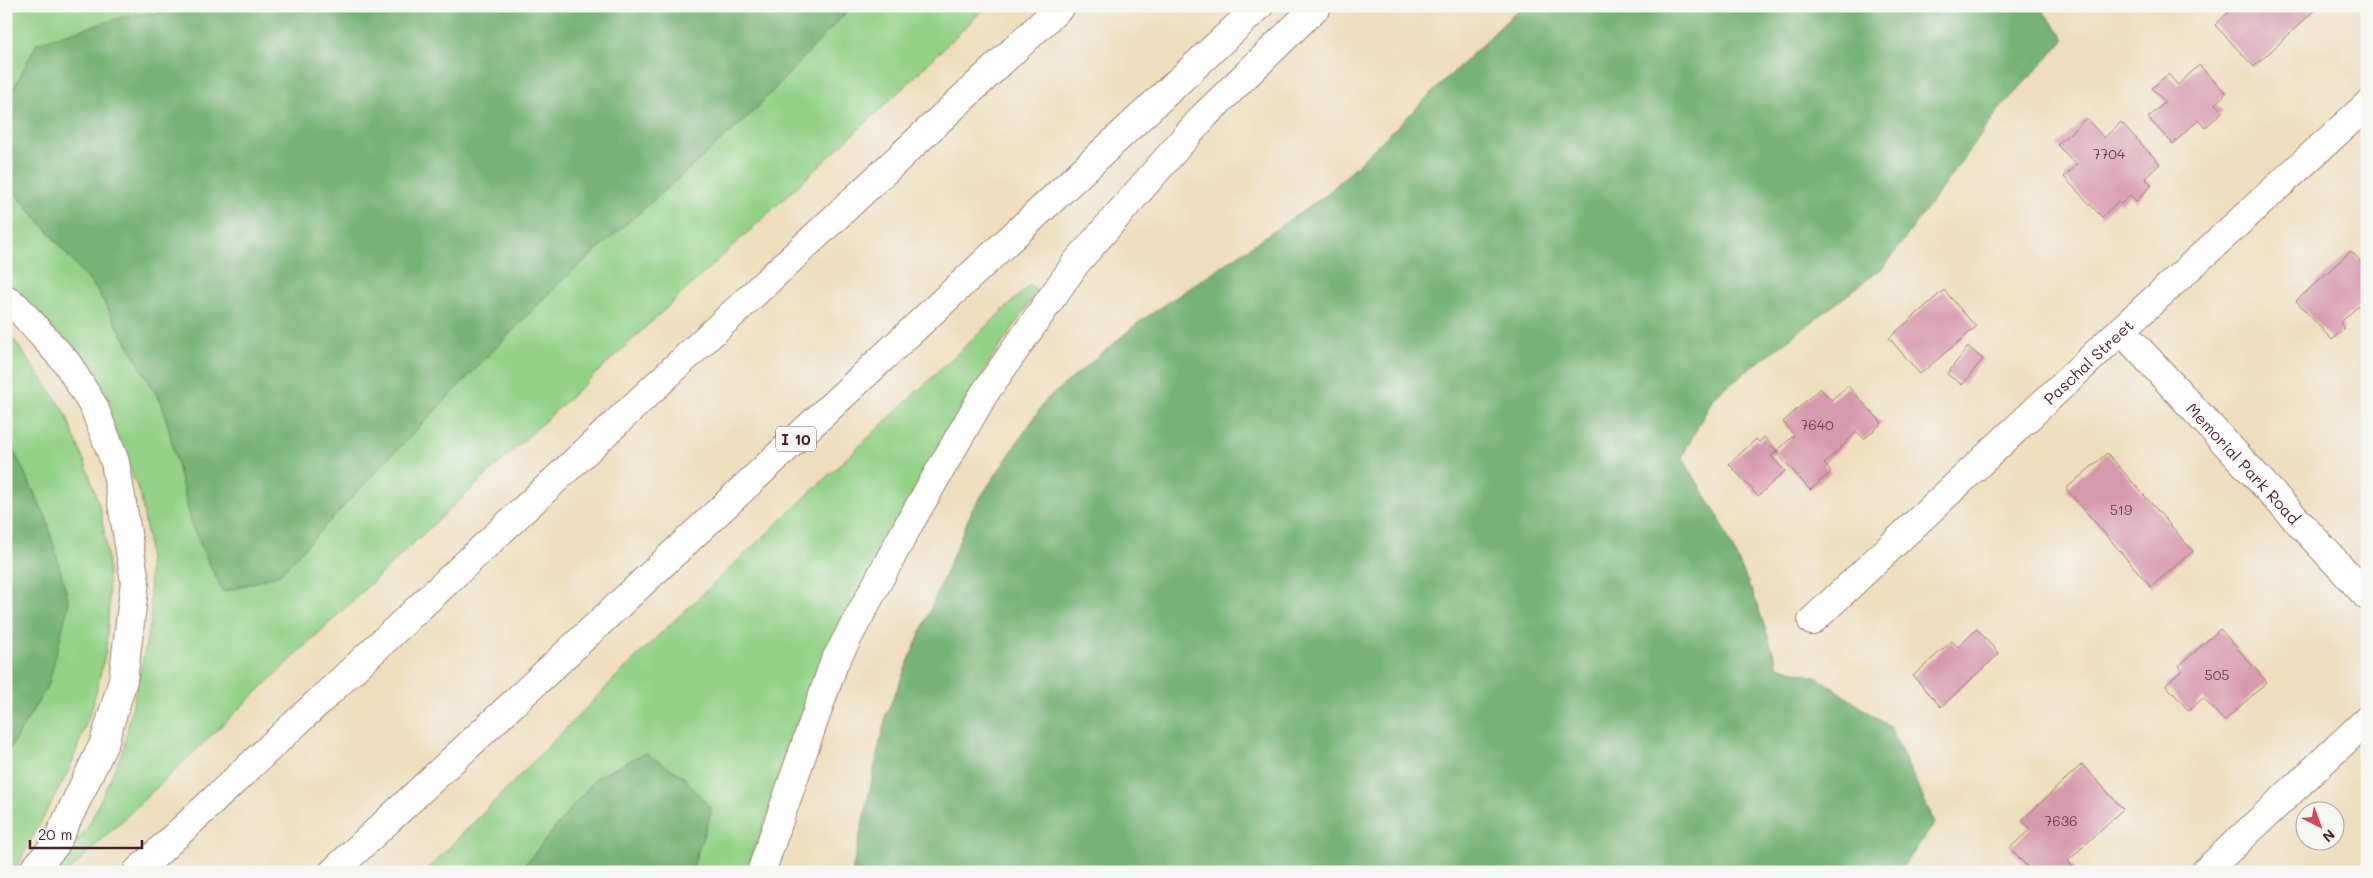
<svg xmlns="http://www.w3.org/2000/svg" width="2373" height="878" viewBox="0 0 2373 878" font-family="Mali,sans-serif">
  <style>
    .green { fill: #93d187; stroke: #6e7859 }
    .forest { fill: #76b374; stroke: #606950 }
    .building { fill: #d799ae }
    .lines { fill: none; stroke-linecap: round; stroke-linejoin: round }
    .street-casing { stroke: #9c7e74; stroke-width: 30 }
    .highway-casing { stroke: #9c7e74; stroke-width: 30 }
    .street { stroke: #fff; stroke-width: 28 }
    .highway { stroke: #fff; stroke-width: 28 }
    .labels { text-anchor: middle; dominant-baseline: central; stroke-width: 4; stroke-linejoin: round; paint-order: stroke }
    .number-label { font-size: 14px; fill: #6d3e4c }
    .shield { fill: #f6f6f2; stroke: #7e6067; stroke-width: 1 }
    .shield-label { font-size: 15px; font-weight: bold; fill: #4a1f2b }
    .street-label { font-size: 16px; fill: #4a1f2b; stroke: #f6f6f2 }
  </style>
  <rect width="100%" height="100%" fill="#f6f6f2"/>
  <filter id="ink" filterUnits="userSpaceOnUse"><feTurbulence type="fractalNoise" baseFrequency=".02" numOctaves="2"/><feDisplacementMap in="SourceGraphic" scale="10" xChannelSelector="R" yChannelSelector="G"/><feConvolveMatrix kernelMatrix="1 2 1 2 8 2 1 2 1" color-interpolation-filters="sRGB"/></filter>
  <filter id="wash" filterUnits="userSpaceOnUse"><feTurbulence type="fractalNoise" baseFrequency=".0096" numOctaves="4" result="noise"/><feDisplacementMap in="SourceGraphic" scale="20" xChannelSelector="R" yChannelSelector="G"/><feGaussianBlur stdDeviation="1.12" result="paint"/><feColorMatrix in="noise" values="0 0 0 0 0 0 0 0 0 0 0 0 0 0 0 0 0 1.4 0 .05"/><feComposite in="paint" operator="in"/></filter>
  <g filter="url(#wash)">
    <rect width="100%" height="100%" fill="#efdebd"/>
    <g class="green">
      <path d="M6,6H244L126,16L6,104Z"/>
      <path d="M852,6H987L902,89L407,549L68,872H53L89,825L123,750L151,621L148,541L141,497L113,427L51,327L6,282V171L10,186L97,290L163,406L193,529L224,592L280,574L384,463L557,285L749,116Z"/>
      <path d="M1030,285L1036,290L1032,299L987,366L766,818L747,872H691L712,810L597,777L519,872H425L638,655Z"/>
      <path d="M6,332L14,340L64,410L87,468L101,511L108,561L109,605L106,651L93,704L70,768L14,872H6V755L49,683L46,517L6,435Z"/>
    </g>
    <g class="forest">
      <path d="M244,6H852L749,116L557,285L384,463L280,574L223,592L193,529L163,406L97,290L10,186L6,171V104L37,43L126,16Z"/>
      <path d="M1522,6H2039L2065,39L1998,111L1884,267L1714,396L1682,457L1719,518L1754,596L1778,666L1818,678L1890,727L1935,823L1899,872H852L886,715L972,510L1046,400L1138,323L1325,196Z"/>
      <path d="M6,435L46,517L69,602L49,683L6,755Z"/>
      <path d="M645,753L683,776L712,810L691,872H519L597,777Z"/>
    </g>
    <g id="blocks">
      <g class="building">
        <path d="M2235,6H2319L2254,67L2215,25Z"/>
        <path d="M2199,65L2226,93L2215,104L2223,111L2205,128L2198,120L2173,144L2148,118L2165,102L2152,88L2168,74L2178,85Z"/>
        <path d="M2086,118L2104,138L2121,122L2160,164L2145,178L2152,185L2136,201L2130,195L2121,204L2118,201L2102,217L2064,177L2077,165L2057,145Z"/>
        <path d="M2351,251L2367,268V298L2340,323L2345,328L2332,340L2296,301Z"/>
        <path d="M1944,290L1976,327L1920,374L1889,338Z"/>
        <path d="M1968,347L1983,359L1962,385L1947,374Z"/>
        <path d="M1848,386L1882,423L1864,439L1857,432L1824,464L1831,472L1810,490L1776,452L1794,435L1783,422L1820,388L1831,400Z"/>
        <path d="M1764,437L1777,451L1771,456L1785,471L1758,496L1729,464L1756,439L1759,442Z"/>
        <path d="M2107,453L2193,551L2151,587L2066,489Z"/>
        <path d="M1977,629L1999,654L1941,707L1913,676L1952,641L1958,647Z"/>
        <path d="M2220,629L2267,682L2224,721L2203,698L2189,711L2166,685L2182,670L2179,666Z"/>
        <path d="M2082,764L2123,809L2068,861L2078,872H2032L2010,848L2030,829L2022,820Z"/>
      </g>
    </g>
  </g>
  <g filter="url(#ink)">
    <use href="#blocks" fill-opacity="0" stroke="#9c7e74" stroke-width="1"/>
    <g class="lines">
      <defs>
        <g id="street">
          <path id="s1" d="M2121,330L2367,596"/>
          <path id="s2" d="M1812,621L2121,330L2367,105"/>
          <path d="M2205,872L2367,720"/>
        </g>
        <g id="highway">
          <path d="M6,299L17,307L67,363L94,407L115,462L135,581L123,680L104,743L55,845L32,872"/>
          <path d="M137,872L1061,6"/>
          <path d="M333,872L1259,6"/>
          <path d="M761,872L834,663L909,524L984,394L1076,263L1205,115L1317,6"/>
        </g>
      </defs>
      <use href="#street" class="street-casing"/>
      <use href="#highway" class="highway-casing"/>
      <use href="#street" class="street"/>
      <use href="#highway" class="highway"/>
    </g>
  </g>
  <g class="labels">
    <g class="number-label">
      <text x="2109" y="153">7704</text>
      <text x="1817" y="424">7640</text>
      <text x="2121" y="509">519</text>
      <text x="2217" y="674">505</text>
      <text x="2061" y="820">7636</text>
    </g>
    <rect class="shield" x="776" y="426.5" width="40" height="25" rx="4"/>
    <g class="shield-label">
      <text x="796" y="439">I 10</text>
    </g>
    <g class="street-label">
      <text stroke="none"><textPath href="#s2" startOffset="379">Paschal Street</textPath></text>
      <text stroke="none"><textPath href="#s1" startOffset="181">Memorial Park Road</textPath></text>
    </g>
  </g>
  <rect width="2373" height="878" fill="none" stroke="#f6f6f2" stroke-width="25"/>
  <g transform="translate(2320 826) rotate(138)"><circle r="24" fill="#f6f6f2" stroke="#b1a0a2"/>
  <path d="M0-4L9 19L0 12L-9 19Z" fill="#d1495b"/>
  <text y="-8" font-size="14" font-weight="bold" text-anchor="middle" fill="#4a1f2b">N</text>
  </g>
  <path d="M30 840v8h112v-8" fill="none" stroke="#4a1f2b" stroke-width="2.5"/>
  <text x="38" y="840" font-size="15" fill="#4a1f2b" stroke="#f6f6f2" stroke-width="4" paint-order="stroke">20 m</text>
</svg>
